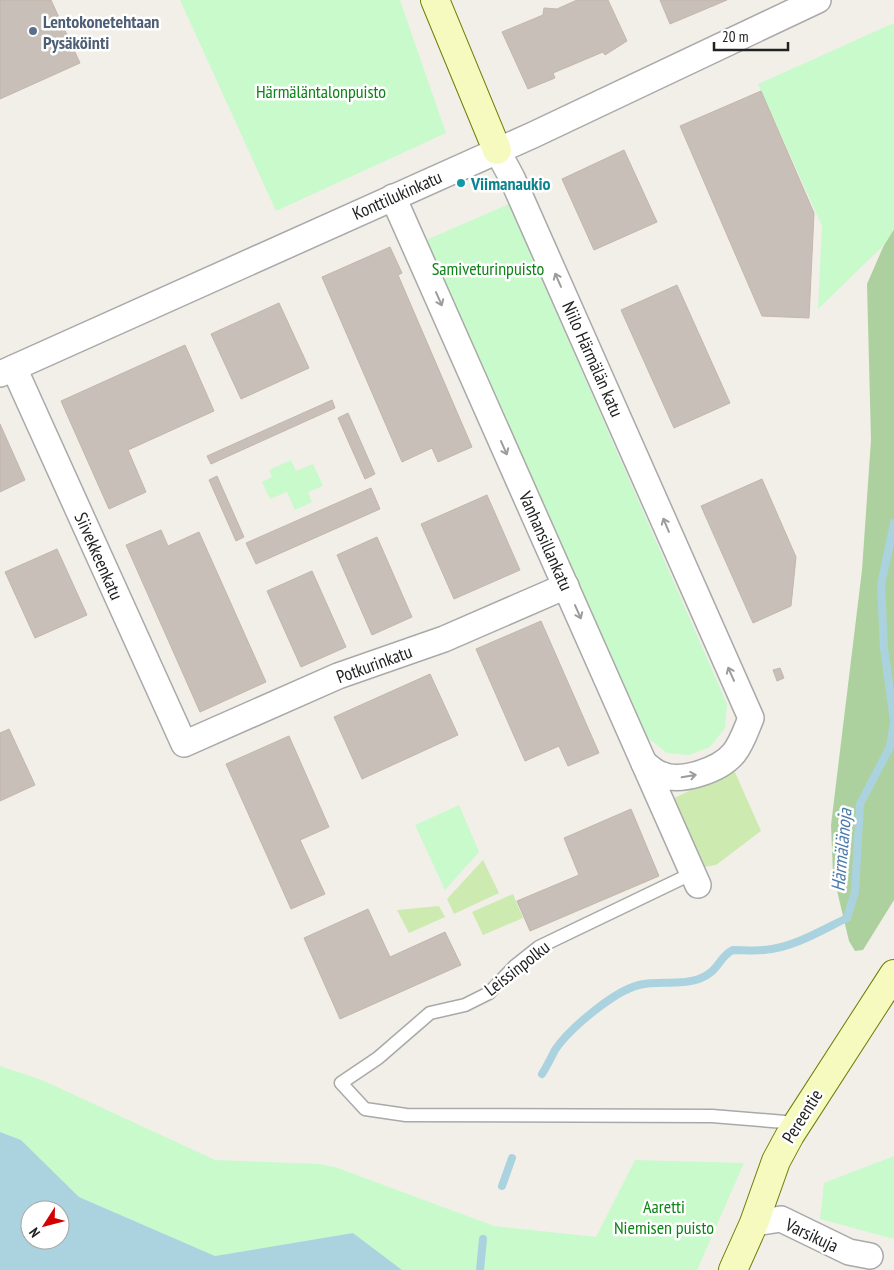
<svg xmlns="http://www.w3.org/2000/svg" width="894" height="1270" viewBox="0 0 894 1270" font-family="'PT Sans Narrow',sans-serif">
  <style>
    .grass { fill: #cdebb0 }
    .forest { fill: #add19e }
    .park { fill: #c8facc }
    .water { fill: #aad3df; fill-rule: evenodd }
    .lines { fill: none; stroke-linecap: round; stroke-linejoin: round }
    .stream { stroke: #aad3df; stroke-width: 8 }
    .building { fill: #c7bfb8; stroke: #c4b6ab }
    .lane-casing { stroke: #a9a9a9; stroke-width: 15 }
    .street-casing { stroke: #a9a9a9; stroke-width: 28 }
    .secondary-casing { stroke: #707d05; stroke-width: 30 }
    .lane { stroke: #fff; stroke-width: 12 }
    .street { stroke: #fff; stroke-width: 25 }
    .secondary { stroke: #f7fabf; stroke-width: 28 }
    .oneway { stroke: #9c9c9c }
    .service-dot { fill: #5c6f8a; stroke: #fff; stroke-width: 2 }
    .culture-dot { fill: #0f9aa8; stroke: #fff; stroke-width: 2 }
    .labels { text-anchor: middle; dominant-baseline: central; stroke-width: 5; stroke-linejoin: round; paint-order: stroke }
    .service-label { font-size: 18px; font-weight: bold; fill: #4e5e75; stroke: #fff; text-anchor: start }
    .park-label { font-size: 18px; fill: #0c8416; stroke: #fff }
    .culture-label { font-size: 18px; font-weight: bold; fill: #0d838f; stroke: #fff; text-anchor: start }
    .street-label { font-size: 18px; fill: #222; stroke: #fff }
    .water-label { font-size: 19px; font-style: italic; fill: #4a7aab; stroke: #fff }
  </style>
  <rect width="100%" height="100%" fill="#f2efe9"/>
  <g class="grass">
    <path d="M734,770L761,831L716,865L704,867L672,799Z"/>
    <path d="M483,860L499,893L454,914L447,899Z"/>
    <path d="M513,894L523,918L483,935L472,912Z"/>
    <path d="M439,906L445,917L409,933L397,910Z"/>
  </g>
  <path class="forest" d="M894,229V900L863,950L855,951L849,941L833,874L831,825L862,570L871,440L867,284L884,245Z"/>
  <g class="park">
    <path d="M180,0H400L446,133L276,211Z"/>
    <path d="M894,23V229L884,245L818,309L822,226L758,84Z"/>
    <path d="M509,204L727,704L725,728L710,747L689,755L667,753L648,738L426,240Z"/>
    <path d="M291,460L296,471L313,464L323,486L308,492L312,502L295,510L287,492L270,499L262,482L272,477L269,470Z"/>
    <path d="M459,805L479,852L445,890L415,825Z"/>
    <path d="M0,1066L42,1080L215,1160L318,1164L335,1167L494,1226L596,1237L635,1160L744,1163L697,1270H402L353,1233L215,1256L79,1197L21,1140L0,1132Z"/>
    <path d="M894,1156V1239L820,1219L824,1183Z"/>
  </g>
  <path class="water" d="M0,1132L21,1140L79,1197L215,1256L353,1233L402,1270H0ZM30,1210H60V1240H30Z"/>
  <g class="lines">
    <g class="stream">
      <path d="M542,1074C547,1066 551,1058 555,1050C569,1029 614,991 639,985C658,980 679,986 699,979C719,972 719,956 733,950C743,950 754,951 764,950C793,948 822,930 847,918L855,892L860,804L890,747L894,721L884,648L881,585L894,523"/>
      <path d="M502,1186L512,1158"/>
      <path d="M480,1270L483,1239"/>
    </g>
  </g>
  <g class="building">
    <path d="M0,0H51L80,63L0,99Z"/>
    <path d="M577,0H608L627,41L605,55L603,52L553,73L555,78L528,89L502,32L543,15L544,8L557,9Z"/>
    <path d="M660,0H727L670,24Z"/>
    <path d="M761,91L814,213L809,318L762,316L680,126Z"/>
    <path d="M624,150L657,222L594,250L562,179Z"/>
    <path d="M390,247L402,273L398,275L472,447L438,462L432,448L402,462L322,277Z"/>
    <path d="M677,285L730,403L674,428L621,310Z"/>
    <path d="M279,303L309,368L241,399L211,334Z"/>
    <path d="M185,345L214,411L128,450L146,492L109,509L61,401Z"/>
    <path d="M332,400L335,408L211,464L207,456Z"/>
    <path d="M348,413L375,474L365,479L338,418Z"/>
    <path d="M0,424L25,480L0,492Z"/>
    <path d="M217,476L244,537L236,541L209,480Z"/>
    <path d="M762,479L796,557L791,606L753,623L701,506Z"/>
    <path d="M371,488L380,509L256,564L246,543Z"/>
    <path d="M487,495L520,570L454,599L421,524Z"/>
    <path d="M161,530L168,546L199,532L266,682L200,712L126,545Z"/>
    <path d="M377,537L412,617L372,635L337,555Z"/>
    <path d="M57,549L87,615L35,638L5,572Z"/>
    <path d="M312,571L346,647L301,667L267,591Z"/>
    <path d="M541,621L599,753L568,766L559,746L525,761L476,649Z"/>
    <path d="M780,668L784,678L777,681L773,670Z"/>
    <path d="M430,674L458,735L362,779L334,717Z"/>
    <path d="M9,729L35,785L0,801V733Z"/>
    <path d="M289,736L329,827L300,840L325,894L291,909L226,764Z"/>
    <path d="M631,809L659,876L530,931L517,901L579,875L564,838Z"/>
    <path d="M368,909L390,957L445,932L461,965L340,1019L304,938Z"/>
  </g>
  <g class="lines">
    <defs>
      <path id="lane" d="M693,873L539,947L515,966L489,993L465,1005L430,1013L378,1058L341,1083L365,1109L406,1115L712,1116L797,1123"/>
      <g id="street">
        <path d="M497,150L512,178L751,718C746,730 742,743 734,753C720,770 680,784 660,774C654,772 649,767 644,763"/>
        <path d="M393,197L698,885"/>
        <path d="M14,368L184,744L338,676L444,639L566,586"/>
        <path d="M0,374L533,135L818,0"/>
        <path d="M754,1223L781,1219L849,1252L870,1256"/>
      </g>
      <g id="secondary">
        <path d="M435,0L497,150"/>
        <path d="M733,1270L754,1223L776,1161L790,1135L894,974"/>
      </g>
    </defs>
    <use href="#lane" class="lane-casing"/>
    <use href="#street" class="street-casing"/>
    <use href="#secondary" class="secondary-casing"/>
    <use href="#lane" class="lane"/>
    <use href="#street" class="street"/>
    <use href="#secondary" class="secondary"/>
  </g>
  <defs><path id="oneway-shaft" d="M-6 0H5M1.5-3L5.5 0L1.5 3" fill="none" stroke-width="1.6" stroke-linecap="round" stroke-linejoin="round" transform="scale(1.25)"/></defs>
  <g class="oneway">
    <use href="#oneway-shaft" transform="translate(558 280) rotate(-114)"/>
    <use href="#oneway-shaft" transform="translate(439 299) rotate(66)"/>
    <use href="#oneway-shaft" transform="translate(504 448) rotate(66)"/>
    <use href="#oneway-shaft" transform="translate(666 525) rotate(-113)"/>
    <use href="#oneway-shaft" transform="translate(578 612) rotate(66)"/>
    <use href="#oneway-shaft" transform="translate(731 674) rotate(-114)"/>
    <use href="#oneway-shaft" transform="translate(689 776) rotate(-10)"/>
  </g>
  <circle class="service-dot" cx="33" cy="31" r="5"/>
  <circle class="culture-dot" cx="461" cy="183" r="5"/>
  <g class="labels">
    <g class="service-label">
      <text x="43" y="21">Lentokonetehtaan<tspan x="43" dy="21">Pysäköinti</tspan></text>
    </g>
    <g class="park-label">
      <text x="321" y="91">Härmäläntalonpuisto</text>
      <text x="488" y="268">Samiveturinpuisto</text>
      <text x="664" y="1206">Aaretti<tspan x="664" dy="21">Niemisen puisto</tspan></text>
    </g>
    <g class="culture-label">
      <text x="471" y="183">Viimanaukio</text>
    </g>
    <g class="street-label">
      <text transform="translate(397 195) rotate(-24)">Konttilukinkatu</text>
      <text transform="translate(593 359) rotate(66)">Niilo Härmälän katu</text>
      <text transform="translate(546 541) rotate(66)">Vanhansillankatu</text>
      <text transform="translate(99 556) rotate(66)">Siivekkeenkatu</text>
      <text transform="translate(374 664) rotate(-20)">Potkurinkatu</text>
      <text transform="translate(517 968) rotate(-38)">Leissinpolku</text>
      <text transform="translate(802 1116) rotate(-58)">Pereentie</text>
      <text transform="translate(812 1235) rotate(25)">Varsikuja</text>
    </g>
    <g class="water-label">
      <text transform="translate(841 850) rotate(-85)">Härmälänoja</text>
    </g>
  </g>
  <g transform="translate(45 1225) rotate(234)"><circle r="24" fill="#ffffff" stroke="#a7a7a7"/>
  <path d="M0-4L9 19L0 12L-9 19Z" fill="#d40000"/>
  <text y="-8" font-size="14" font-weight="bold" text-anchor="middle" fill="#222222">N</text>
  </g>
  <path d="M714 42v8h74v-8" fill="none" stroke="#222222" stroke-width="2.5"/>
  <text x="722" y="42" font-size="15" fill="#222222" stroke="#ffffff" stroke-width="4" paint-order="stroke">20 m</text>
</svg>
